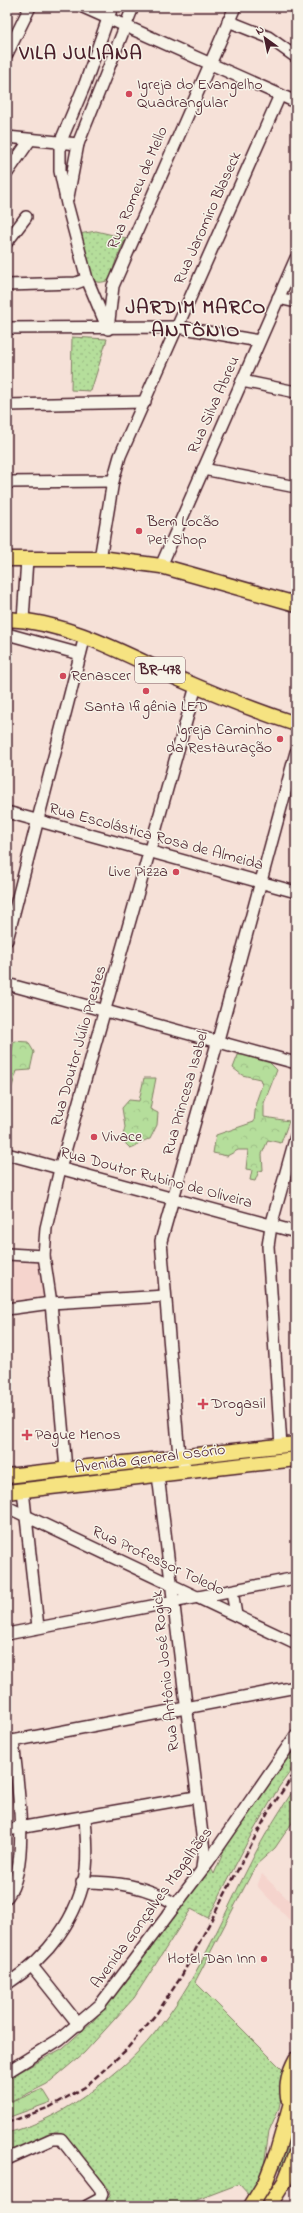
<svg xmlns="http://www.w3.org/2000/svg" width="303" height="2213" viewBox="0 0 303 2213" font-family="'Indie Flower',sans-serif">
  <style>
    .built { fill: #f5d4cd }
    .grass { fill: url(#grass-dots); stroke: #807e63 }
    .forest { fill: url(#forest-crowns); stroke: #807e63 }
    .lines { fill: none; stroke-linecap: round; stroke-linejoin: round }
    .minor-casing { stroke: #4a1f2b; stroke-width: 14 }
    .major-casing { stroke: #4a1f2b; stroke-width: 17 }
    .minor { stroke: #f7f3e8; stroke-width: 11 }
    .major { stroke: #f6e381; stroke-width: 14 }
    .rail { stroke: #4a1f2b; stroke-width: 2.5; stroke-dasharray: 6 3; stroke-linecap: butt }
    .poi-dot { fill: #d1495b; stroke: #f7f3e8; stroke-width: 1.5 }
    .labels { text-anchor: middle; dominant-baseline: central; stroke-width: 3; stroke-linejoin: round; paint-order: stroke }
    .shield { fill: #f7f3e8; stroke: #7e5f64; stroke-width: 1 }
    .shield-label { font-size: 15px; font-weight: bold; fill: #4a1f2b }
    .poi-label { font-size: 16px; fill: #4a1f2b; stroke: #f7f3e8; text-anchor: start }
    .street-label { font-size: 16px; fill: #4a1f2b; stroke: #f7f3e8 }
    .district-label { font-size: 20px; font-weight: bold; letter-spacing: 1px; fill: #4a1f2b; stroke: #f7f3e8 }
  </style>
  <defs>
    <pattern id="grass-dots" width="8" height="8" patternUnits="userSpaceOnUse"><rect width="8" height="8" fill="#b5de9b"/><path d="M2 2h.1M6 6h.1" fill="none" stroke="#9dbe86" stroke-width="1.8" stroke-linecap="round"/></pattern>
    <pattern id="forest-crowns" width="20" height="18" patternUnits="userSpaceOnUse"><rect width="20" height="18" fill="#b5de9b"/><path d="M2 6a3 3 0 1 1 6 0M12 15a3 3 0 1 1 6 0" fill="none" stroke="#9dbe86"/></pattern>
  </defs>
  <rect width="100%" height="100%" fill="#f6e1d8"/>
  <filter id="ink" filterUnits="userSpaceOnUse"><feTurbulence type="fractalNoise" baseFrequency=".025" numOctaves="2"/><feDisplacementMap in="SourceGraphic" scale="8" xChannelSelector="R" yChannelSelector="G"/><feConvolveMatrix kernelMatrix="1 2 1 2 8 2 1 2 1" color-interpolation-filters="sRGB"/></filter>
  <g filter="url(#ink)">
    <g class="built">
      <path d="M7,1261L38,1263L44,1298L7,1304Z"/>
      <path d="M262,1874L296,1907V1927L257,1886Z"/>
    </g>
    <g class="grass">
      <path d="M96,231L126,238L116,260L110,280C101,283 96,284 89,277L79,234Z"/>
      <path d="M72,337L107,339L91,391L71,390Z"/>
      <path d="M296,1746V1764L279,1787L251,1835L208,1918L191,1909L134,1998L84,2053L47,2084L7,2104V2079L63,2048L94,2020L128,1979L206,1869L211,1868L214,1874L227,1844Z"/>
      <path d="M296,1786V1817L275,1848L256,1865L195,1982L286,2073L279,2108L269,2131L264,2165L250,2196L239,2184L181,2206H99L110,2196L109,2189L66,2136L56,2131L18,2151L7,2154V2133C39,2125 70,2108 96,2088C116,2073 137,2055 153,2035C196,1984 221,1920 251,1862C264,1835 280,1811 296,1786Z"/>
      <path d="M296,2100V2127L288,2148L283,2172H281L280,2168Z"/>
    </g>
    <g class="forest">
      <path d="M14,1041L28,1042L34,1052L30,1070L17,1071L7,1102V1073Z"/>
      <path d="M261,1054L277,1070L264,1103V1117L289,1121L281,1143L268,1140L262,1154L263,1170L259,1171L255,1181L250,1180L252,1170L246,1169L248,1150H238L227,1156L213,1153L216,1135L254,1122L256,1102L262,1085L260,1079L242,1075L233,1068L238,1055Z"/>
      <path d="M144,1078H156L150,1109L158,1113L157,1125L150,1139C142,1140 138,1146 130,1148L122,1140L125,1127L122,1108L129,1100L139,1101Z"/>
      <path d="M43,2089L51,2102L7,2118V2104Z"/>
    </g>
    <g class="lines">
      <defs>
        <g id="minor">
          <path d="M83,7L296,102"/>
          <path d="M228,21L268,37L296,57"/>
          <path d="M7,54L30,7"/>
          <path d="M7,137L78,144"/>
          <path d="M7,173L30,140"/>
          <path d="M68,197L78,144L133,7"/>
          <path d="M7,242L26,217"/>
          <path d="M7,285L76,283L87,279"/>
          <path d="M278,298L296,302"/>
          <path d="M107,327L87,279L67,204L60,171V143L85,84L112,7"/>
          <path d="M7,328L178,327L259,341"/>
          <path d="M108,329L113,286L235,7"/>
          <path d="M242,381L296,392"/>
          <path d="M7,405L145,402"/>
          <path d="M203,469L296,487"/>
          <path d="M7,482L113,481"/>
          <path d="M100,559L113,481L120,456L280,95"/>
          <path d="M161,566L296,258"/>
          <path d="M23,620L27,559"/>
          <path d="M7,634L80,654"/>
          <path d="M7,812L296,892"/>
          <path d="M7,940L85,636"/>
          <path d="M7,984L296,1063"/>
          <path d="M7,1154L296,1232"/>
          <path d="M7,1254L44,1256"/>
          <path d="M7,1309L51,1303L165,1296"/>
          <path d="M281,1446L268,1246L271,1226L296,1136"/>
          <path d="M66,1469L51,1303L44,1256L46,1228L60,1169L196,686"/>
          <path d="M188,1471L179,1456L161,1241L218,1040L296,752"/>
          <path d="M158,1475L204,1851L202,1868"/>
          <path d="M23,1490L38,1627"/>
          <path d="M7,1507L296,1644"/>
          <path d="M232,1591L236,1615"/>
          <path d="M7,1634L296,1578"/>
          <path d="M7,1742L296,1687"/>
          <path d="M7,1830L196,1797"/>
          <path d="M82,1882C116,1882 146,1885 175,1904"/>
          <path d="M7,1897C31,1866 17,1780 13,1741"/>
          <path d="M32,1966L79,2025"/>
          <path d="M7,1984C47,1958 79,1918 86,1869C88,1851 86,1834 85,1817"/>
          <path d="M7,2072L60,2039L100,2005L208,1862L296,1735"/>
          <path d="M7,2159L52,2139H61L99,2187L102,2194L100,2199L87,2206"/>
        </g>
        <g id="major">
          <path d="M7,559H108L161,566L296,604"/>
          <path d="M7,619C68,622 123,653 177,678C216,695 256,711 296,724"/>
          <path d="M7,1476L296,1444"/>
          <path d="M7,1492L296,1459"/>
          <path d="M288,2098C286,2083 289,2072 296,2059"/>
          <path d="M251,2206L265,2183L277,2152L296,2085"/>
          <path d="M269,2206L285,2181L296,2153"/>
        </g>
      </defs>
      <use href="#minor" class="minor-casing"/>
      <use href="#major" class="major-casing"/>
      <use href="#minor" class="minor"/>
      <use href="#major" class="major"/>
      <path class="rail" d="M7,2123L50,2107L85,2087L125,2051L157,2013L181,1977L269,1811L296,1771"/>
    </g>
  </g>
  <g class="poi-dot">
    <circle cx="129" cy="94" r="4"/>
    <circle cx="139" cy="531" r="4"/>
    <circle cx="63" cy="676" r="4"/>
    <circle cx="146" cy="691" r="4"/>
    <circle cx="280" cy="739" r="4"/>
    <circle cx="176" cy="872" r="4"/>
    <circle cx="94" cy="1137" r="4"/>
    <path d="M201 1398h4v4h4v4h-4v4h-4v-4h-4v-4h4z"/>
    <path d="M25 1429h4v4h4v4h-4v4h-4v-4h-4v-4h4z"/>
    <circle cx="264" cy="1959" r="4"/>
  </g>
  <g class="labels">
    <rect class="shield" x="135" y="657" width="50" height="26" rx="3"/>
    <g class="shield-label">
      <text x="160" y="670">BR-478</text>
    </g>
    <g class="poi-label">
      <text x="137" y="85">Igreja do Evangelho<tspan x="137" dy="18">Quadrangular</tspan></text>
      <text x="147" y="522">Bem Locão<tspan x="147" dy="18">Pet Shop</tspan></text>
      <text x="71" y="676">Renascer</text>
      <text x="146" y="707" text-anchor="middle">Santa Ifigênia LED</text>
      <text x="272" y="730" text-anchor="end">Igreja Caminho<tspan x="272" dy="18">da Restauração</tspan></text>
      <text x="168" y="872" text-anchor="end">Live Pizza</text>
      <text x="102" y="1137">Vivace</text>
      <text x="211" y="1404">Drogasil</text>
      <text x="35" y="1435">Pague Menos</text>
      <text x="256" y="1959" text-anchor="end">Hotel Dan Inn</text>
    </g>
    <g class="street-label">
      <text transform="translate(138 188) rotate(-67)">Rua Romeu de Mello</text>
      <text transform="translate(208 218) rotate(-66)">Rua Jaromiro Blaseck</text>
      <text transform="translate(214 405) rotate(-66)">Rua Silva Abreu</text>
      <text transform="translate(156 837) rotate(15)">Rua Escolástica Rosa de Almeida</text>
      <text transform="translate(79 1046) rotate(-74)">Rua Doutor Júlio Prestes</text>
      <text transform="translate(186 1093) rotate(-74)">Rua Princesa Isabel</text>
      <text transform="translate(156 1178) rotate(15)">Rua Doutor Rubino de Oliveira</text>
      <text transform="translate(150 1459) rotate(-7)">Avenida General Osório</text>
      <text transform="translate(158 1561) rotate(25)">Rua Professor Toledo</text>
      <text transform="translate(166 1671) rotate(-96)">Rua Antônio José Rogick</text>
      <text transform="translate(152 1908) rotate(-54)">Avenida Gonçalves Magalhães</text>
    </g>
    <g class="district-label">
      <text x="81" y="54">VILA JULIANA</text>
      <text x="196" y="308">JARDIM MARCO<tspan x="196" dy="23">ANTÔNIO</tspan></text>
    </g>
  </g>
  <rect width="303" height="2213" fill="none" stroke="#f7f3e8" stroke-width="24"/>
  <rect x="12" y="12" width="279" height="2189" fill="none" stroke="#4a1f2b" stroke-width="1.5" filter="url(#ink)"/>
  <g transform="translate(265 38) rotate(327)" stroke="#f7f3e8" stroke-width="3" paint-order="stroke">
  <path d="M0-3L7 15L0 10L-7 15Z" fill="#4a1f2b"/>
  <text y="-6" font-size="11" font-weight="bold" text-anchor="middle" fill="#4a1f2b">N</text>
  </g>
</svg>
